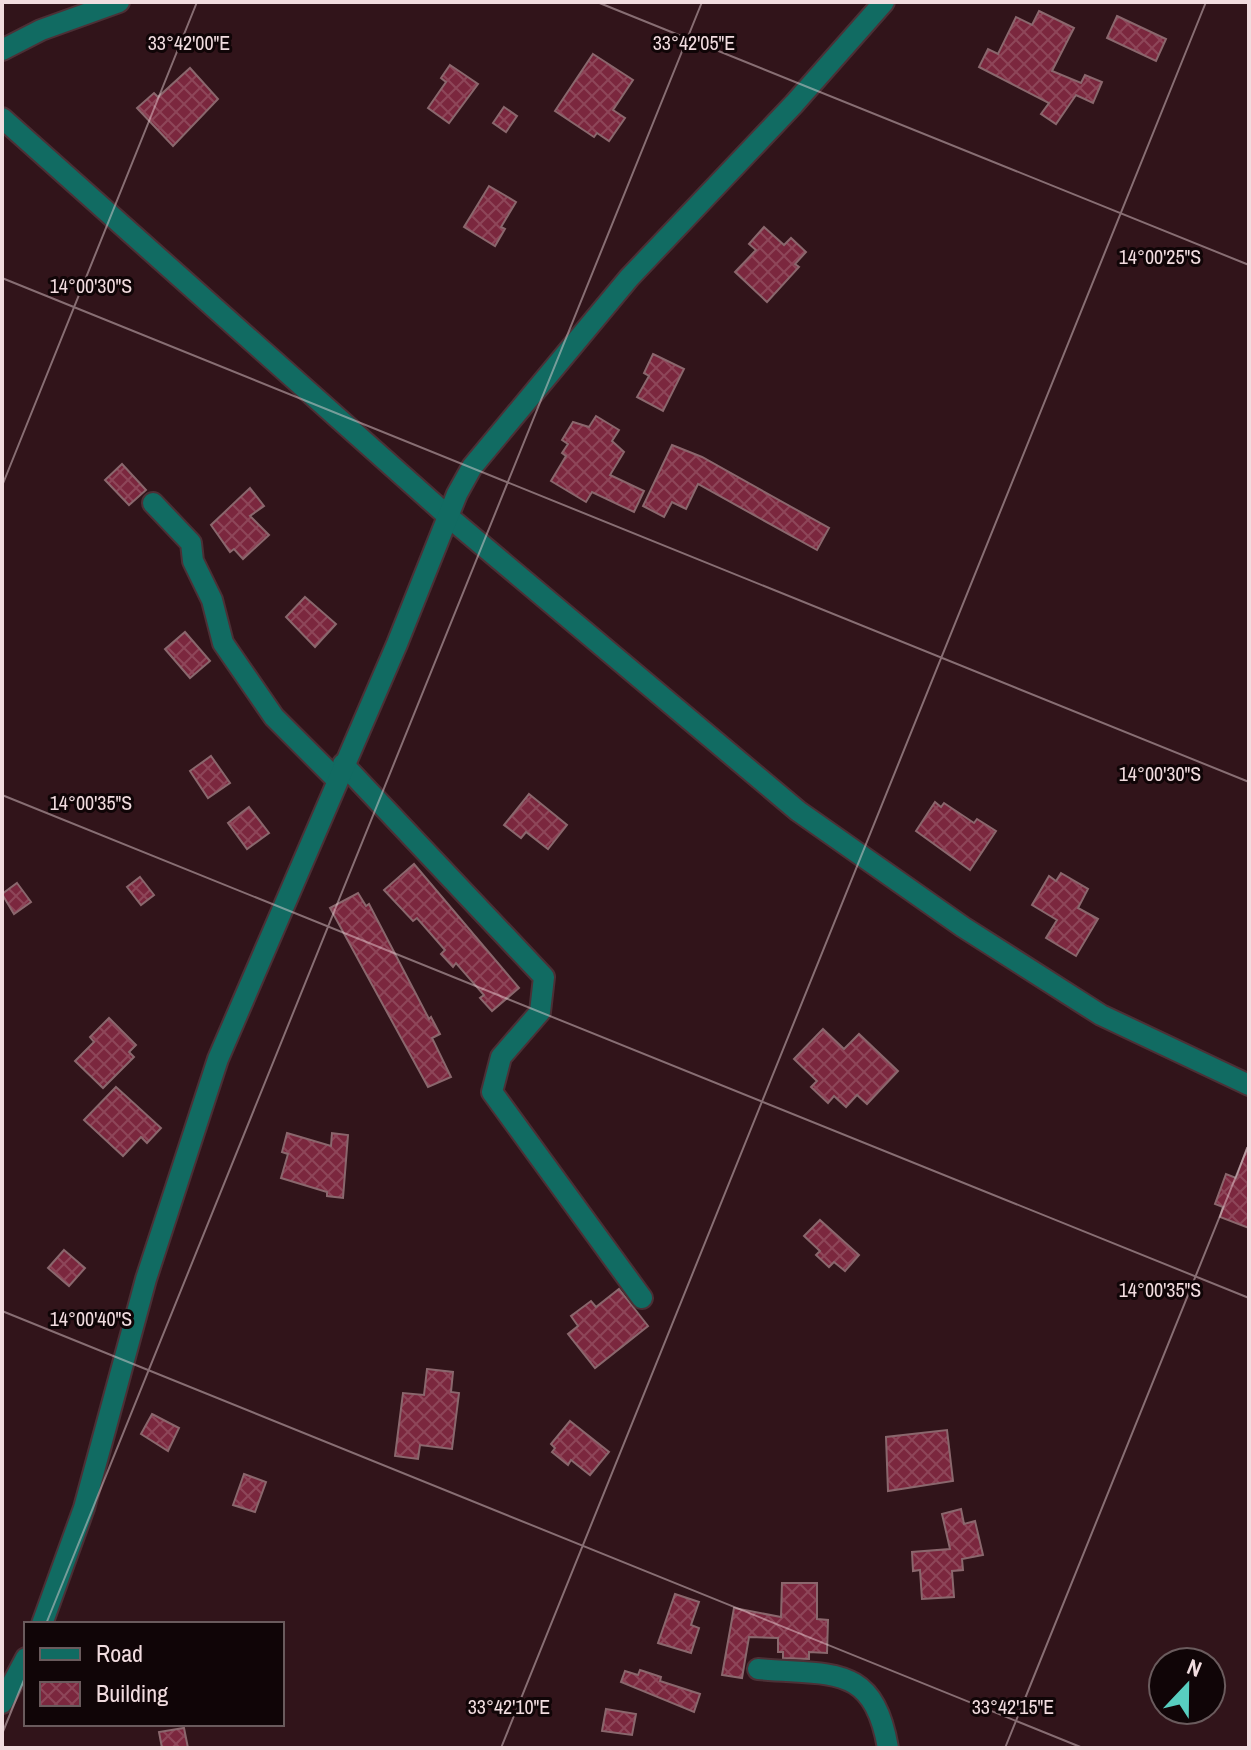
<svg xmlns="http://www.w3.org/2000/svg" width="1251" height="1750" viewBox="0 0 1251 1750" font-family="'Archivo Narrow',sans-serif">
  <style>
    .building { fill: url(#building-cross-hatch); stroke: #8a676d; stroke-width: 2 }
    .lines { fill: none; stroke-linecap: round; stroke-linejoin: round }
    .minor-casing { stroke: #4c3036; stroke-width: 24 }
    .minor { stroke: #116b62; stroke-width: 20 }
    .ticks { fill: none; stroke: #f1dcdf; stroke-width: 2; stroke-opacity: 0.45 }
    .ticks-label { font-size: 20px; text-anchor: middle; fill: #f1dcdf; stroke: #100507; stroke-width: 6; stroke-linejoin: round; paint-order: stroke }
  </style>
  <defs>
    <pattern id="building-cross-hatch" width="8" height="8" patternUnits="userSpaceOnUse" patternTransform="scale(2)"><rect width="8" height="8" fill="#7b273e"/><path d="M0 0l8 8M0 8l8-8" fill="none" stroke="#8e4659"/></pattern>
  </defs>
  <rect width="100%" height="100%" fill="#31141a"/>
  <g class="building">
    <path d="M1039,11L1074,28L1052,71L1081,83L1085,75L1102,82L1093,103L1076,95L1056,124L1041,114L1049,103L979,67L988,49L998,54L1016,17L1032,25Z"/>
    <path d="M1117,16L1166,39L1156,61L1107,38Z"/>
    <path d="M593,54L633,80L613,110L625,118L609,141L597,133L594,137L555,111Z"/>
    <path d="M450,65L478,84L449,123L428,108L446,82L441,78Z"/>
    <path d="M190,68L218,99L173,146L137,108L154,93L158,97Z"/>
    <path d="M504,107L517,116L506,132L493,123Z"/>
    <path d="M489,186L516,202L501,227L505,229L495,246L464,227Z"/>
    <path d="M764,227L784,245L791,238L806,252L795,264L799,267L767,302L735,272L756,250L749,244Z"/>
    <path d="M653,354L684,369L663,411L637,397L649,376L644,373Z"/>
    <path d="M596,416L619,430L612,441L624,452L610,475L644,491L634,512L592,492L586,502L551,481L566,456L562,453L568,444L562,440L573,422L589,427Z"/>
    <path d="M672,445L702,457L829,528L817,550L698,484L686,509L672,502L664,517L643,506Z"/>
    <path d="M122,464L146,490L129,505L105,480Z"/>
    <path d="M250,488L264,506L250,516L269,535L243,559L234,549L230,552L211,525Z"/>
    <path d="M305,597L336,624L315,647L286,617Z"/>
    <path d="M185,632L210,661L190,678L165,649Z"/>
    <path d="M211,756L230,783L208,798L190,771Z"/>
    <path d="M529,794L567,825L548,849L526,832L521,838L504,825Z"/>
    <path d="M935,802L941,807L944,803L974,823L977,819L996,831L970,870L916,831Z"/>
    <path d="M249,807L269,833L247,849L228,823Z"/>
    <path d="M414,864L519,988L492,1011L480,998L484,995L456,963L453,967L441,954L445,950L417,918L413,921L384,890Z"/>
    <path d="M1061,873L1088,889L1078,908L1098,919L1076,956L1046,938L1057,920L1032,905L1049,876L1056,881Z"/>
    <path d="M140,877L154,895L141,905L127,887Z"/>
    <path d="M17,883L31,902L14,914L2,894Z"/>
    <path d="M358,893L366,906L369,904L429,1019L431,1017L440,1034L432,1038L451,1077L428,1087L330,908Z"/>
    <path d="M109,1018L136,1045L129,1052L134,1057L103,1088L75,1061L94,1042L90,1037Z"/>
    <path d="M823,1029L844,1049L859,1034L898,1071L867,1104L857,1095L846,1107L834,1096L828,1103L811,1087L817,1081L794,1059Z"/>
    <path d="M116,1087L161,1128L147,1143L141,1137L123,1156L84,1120Z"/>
    <path d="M287,1133L331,1146L332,1133L348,1135L343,1198L327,1196V1192L281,1178L288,1154L282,1152Z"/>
    <path d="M1247,1148H1249V1228L1220,1217L1223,1207L1215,1204L1226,1174L1236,1178Z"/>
    <path d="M820,1220L859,1255L845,1271L834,1262L829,1267L816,1255L820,1251L804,1236Z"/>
    <path d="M64,1250L85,1268L69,1286L48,1268Z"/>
    <path d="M619,1289L648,1326L595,1368L568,1334L578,1326L571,1316L591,1301L596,1307Z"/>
    <path d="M427,1369L453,1372L451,1392L459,1393L452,1449L420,1445L418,1459L395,1456L403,1393L424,1395Z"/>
    <path d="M152,1414L179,1428L168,1451L141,1434Z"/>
    <path d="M570,1421L609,1452L590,1475L571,1460L568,1465L552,1452L555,1448L551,1444Z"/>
    <path d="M947,1430L953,1481L888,1491L886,1437Z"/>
    <path d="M244,1474L266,1482L255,1512L233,1505Z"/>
    <path d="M961,1509L964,1524L975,1521L983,1555L962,1559L963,1570L952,1571L954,1597L922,1599L920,1570L913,1571L912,1552L950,1549L942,1514Z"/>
    <path d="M782,1583H817V1619L828,1620L827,1653L809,1652V1659L783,1658V1652H778V1638L749,1637L742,1678L722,1675L734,1608L781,1617Z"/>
    <path d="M675,1594L699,1602L691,1625L699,1628L691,1653L658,1643Z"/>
    <path d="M640,1670L661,1677L660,1681L700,1694L694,1712L621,1682L625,1671L638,1675Z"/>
    <path d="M606,1709L636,1714L632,1735L602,1731Z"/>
    <path d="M184,1728L188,1748H162L159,1732Z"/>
  </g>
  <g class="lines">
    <defs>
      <g id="minor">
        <path d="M2,50L41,30L119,2"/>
        <path d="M2,118L450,518L798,811L963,927L1101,1015L1249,1085"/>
        <path d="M153,503L191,543L193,561L212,600L223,643L274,717L336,779"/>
        <path d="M343,764L544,977L540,1012L501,1057L492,1092L642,1298"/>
        <path d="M42,1624L84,1508L146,1279L218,1059L397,644L457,494L472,467L629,278L794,104L884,2"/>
        <path d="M758,1669C831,1676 873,1662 888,1748"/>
        <path d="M2,1703L26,1658"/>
      </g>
    </defs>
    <use href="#minor" class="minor-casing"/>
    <use href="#minor" class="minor"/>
  </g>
  <path class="ticks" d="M597,2L1249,265M2,278L1249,782M2,486L197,2M2,795L1249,1298M2,1311L1083,1748M46,1624L702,2M2,1734L26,1675M501,1748L1206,2M1005,1748L1249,1144"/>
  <g class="ticks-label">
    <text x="189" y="50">33°42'00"E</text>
    <text x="694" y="50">33°42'05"E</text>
    <text x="1160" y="264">14°00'25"S</text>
    <text x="91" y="293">14°00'30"S</text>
    <text x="1160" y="781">14°00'30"S</text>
    <text x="91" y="810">14°00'35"S</text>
    <text x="1160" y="1297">14°00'35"S</text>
    <text x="91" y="1326">14°00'40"S</text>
    <text x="509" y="1714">33°42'10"E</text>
    <text x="1013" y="1714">33°42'15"E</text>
  </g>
  <rect width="1251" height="1750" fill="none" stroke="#f1dcdf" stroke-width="8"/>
  <rect x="24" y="1622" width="260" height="104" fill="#100507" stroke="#6a5b5d" stroke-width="2"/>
  <rect x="40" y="1648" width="40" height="12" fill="#116b62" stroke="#6a5b5d" stroke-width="2"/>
  <text x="96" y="1662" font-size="24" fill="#f1dcdf">Road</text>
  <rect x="40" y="1682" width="40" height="24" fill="url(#building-cross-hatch)" stroke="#6a5b5d" stroke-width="2"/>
  <text x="96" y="1702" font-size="24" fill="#f1dcdf">Building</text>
  <g transform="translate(1187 1686) rotate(22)"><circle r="38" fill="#100507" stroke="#6a5b5d" stroke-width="2"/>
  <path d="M0-6L14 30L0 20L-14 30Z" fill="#58cec0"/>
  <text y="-12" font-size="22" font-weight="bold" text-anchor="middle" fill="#f1dcdf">N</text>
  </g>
</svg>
